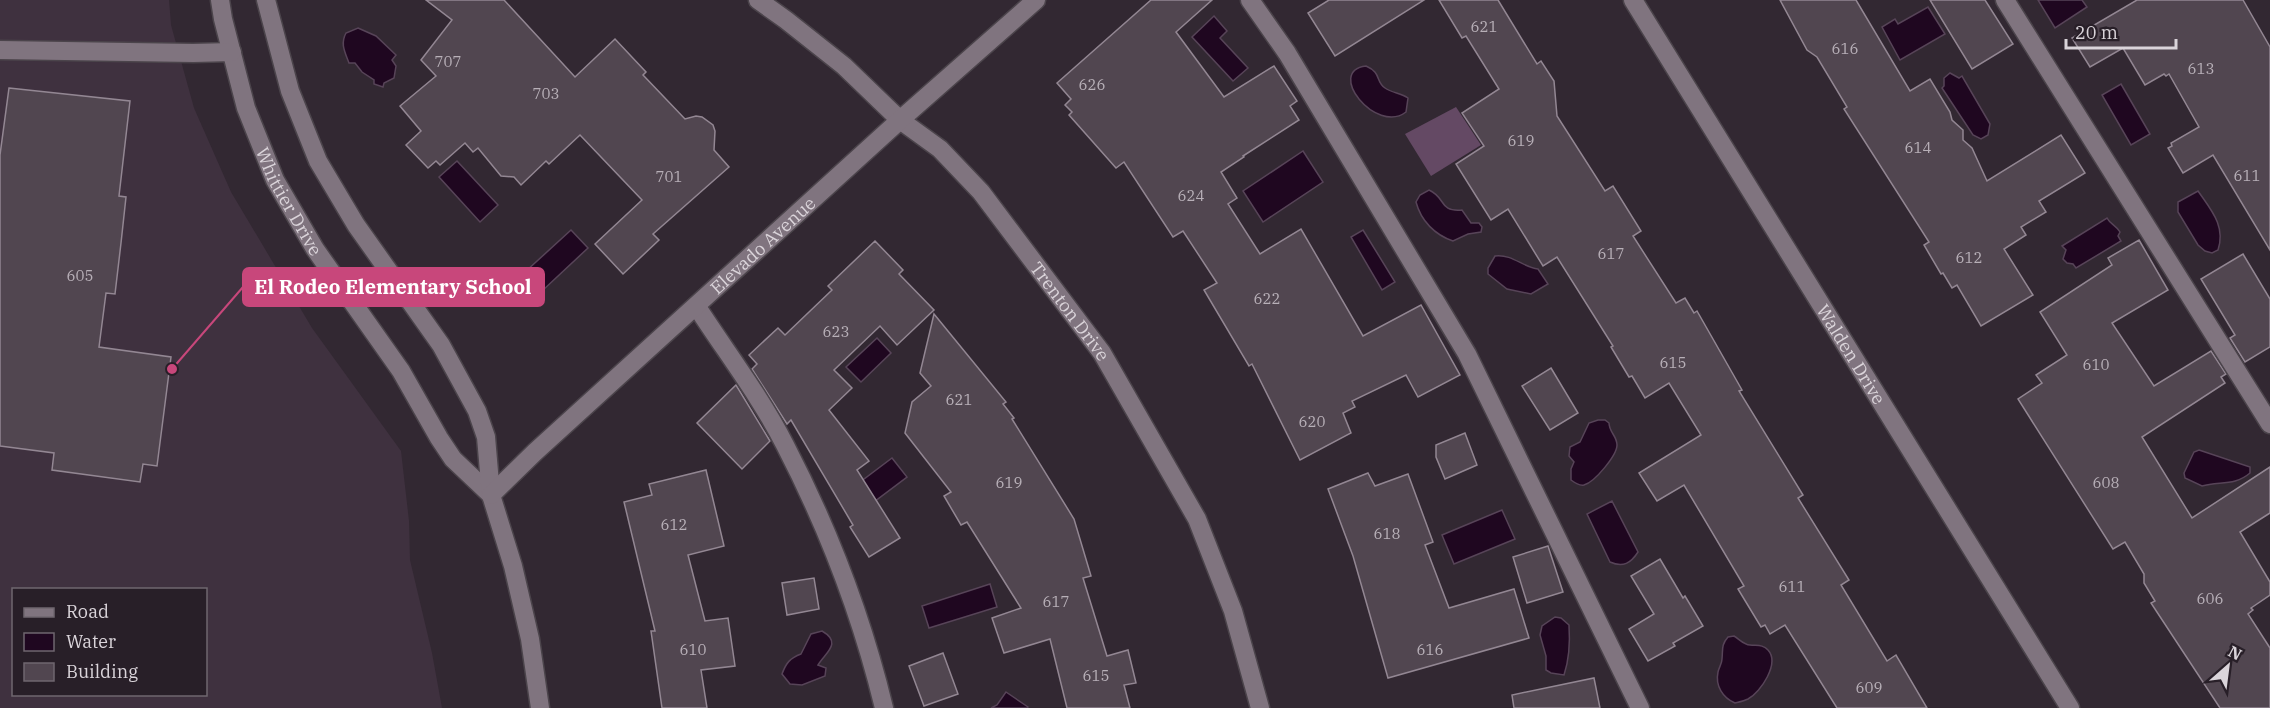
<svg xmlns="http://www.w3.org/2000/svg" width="2270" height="708" viewBox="0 0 2270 708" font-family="'IBM Plex Serif',serif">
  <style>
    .built { fill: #3f313f; fill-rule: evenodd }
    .green { fill: #644964 }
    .water { fill: #1f0720; stroke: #574458; stroke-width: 1.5 }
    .building { fill: #514650; stroke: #938793; stroke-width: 1.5 }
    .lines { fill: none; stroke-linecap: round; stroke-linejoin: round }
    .minor-casing { stroke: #4b444b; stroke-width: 21 }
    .minor { stroke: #80747f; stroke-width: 18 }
    .labels { text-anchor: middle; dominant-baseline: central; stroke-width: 4.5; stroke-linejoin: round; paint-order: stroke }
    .number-label { font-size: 15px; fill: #b8b0b8 }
    .street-label { font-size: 18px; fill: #dad4da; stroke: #281f28 }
    .leader { fill: none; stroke: #c8477b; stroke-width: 2 }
    .callout-dot { fill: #c8477b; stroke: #281f28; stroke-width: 2 }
    .callout { fill: #c8477b; stroke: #c8477b; stroke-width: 2 }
    .callout-label { font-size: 20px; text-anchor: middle; font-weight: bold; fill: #fff }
  </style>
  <rect width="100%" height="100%" fill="#322832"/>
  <path class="built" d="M0,0H169L171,25L194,108L231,192L312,328L401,451L409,521L410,560L432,653L442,708H0ZM14,590H206V694H14Z"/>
  <path class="green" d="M1456,107L1481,145L1431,176L1405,134Z"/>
  <g class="water">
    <path d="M2038,0H2082L2087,7L2055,28Z"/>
    <path d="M1928,7L1945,34L1900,60L1882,27L1895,19L1898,24Z"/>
    <path d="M1214,16L1227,31L1220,38L1248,68L1233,81L1192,37Z"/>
    <path d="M358,28L376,36L396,55L392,60L396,66L394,78L384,83L383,87L374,84V80L362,72L355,63H349C345,52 340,44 346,33Z"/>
    <path d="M1366,66C1382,73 1375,81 1385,88C1392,93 1401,93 1408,98L1406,112C1376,135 1325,71 1366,66Z"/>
    <path d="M1950,73L1959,78L1962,76L1990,124L1988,135L1981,139L1973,135L1942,88L1944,86V78Z"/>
    <path d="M2121,84L2150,134L2131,145L2102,95Z"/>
    <path d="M1303,151L1323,182L1263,222L1243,191Z"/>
    <path d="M457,161L498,205L480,222L439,177Z"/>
    <path d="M1429,190C1447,198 1438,212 1462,210L1471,223H1479L1482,227L1481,232L1468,234L1453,241C1435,235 1421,221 1416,202L1420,195Z"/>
    <path d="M2198,191C2211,210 2226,226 2218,250L2212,253L2205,251L2198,245L2178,212V202Z"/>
    <path d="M2107,218C2110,224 2116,225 2120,232L2118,236L2121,241L2076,268L2073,264L2067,263L2063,259L2066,250L2062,246Z"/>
    <path d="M571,230L588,248L542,291L525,272Z"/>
    <path d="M1363,230L1395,282L1382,290L1351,237Z"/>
    <path d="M1495,256C1513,254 1522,267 1538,269L1548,284L1531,294L1507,289L1488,274V268Z"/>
    <path d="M877,338L891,353L861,382L846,367Z"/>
    <path d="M1598,420H1605L1609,423C1609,432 1617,436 1617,445C1617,455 1595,482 1584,485C1580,486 1575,483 1571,480V469L1574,462L1569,456L1570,447L1580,442L1589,423Z"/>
    <path d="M2199,450L2250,467V473C2235,486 2219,481 2202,486L2185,478L2184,473L2194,452Z"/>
    <path d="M892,458L907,477L854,517L839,498Z"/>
    <path d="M1612,501L1638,552C1631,563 1623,568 1610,562L1587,514Z"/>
    <path d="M1502,510L1515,539L1454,564L1442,535Z"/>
    <path d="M990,584L997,607L929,628L922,606Z"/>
    <path d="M1555,617L1561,618L1569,625C1570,640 1569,660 1564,675L1551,673L1546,670V656L1540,635L1542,626Z"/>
    <path d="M822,631C843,643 825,653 818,665L826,668L825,676L802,685L790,684L782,674C786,663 790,658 801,654L811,634Z"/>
    <path d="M1734,636C1739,639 1744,645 1750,645C1756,646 1763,644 1768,650C1780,663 1761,692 1748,699C1744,701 1739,702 1735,703C1723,698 1715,686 1718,672C1719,667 1722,664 1722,659C1723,649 1721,645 1728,637Z"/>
    <path d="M1006,692L1028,707L1027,708H991L997,705Z"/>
  </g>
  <g class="building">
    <path d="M426,0H504L575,77L615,39L646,72L643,75L685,119L696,116L702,117L713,125L715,131L714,150L729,167L653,234L659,240L623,274L595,244L642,200L580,135L549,164L546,161L521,185L514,177L501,176L478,148L473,152L465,143L440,165L436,161L428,168L406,145L421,131L400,106L436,76L421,60L452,20Z"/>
    <path d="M1151,0H1212L1176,32L1224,97L1274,66L1297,101L1290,106L1299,120L1243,156L1244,157L1221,172L1237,198L1228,204L1260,254L1301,229L1363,336L1421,305L1460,375L1418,397L1406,375L1352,401L1355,407L1343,413L1351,433L1300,460L1252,364L1249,366L1204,290L1217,283L1183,231L1173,237L1124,162L1116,168L1069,115L1072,112L1065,105L1071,99L1057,83Z"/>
    <path d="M1329,0H1424L1335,56L1308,13Z"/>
    <path d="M1439,0H1498L1537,64L1541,61L1554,81L1557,116L1605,191L1613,186L1641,231L1633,236L1676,303L1685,298L1694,313L1697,311L1742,390L1739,391L1803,495L1798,498L1849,580L1841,585L1887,661L1896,655L1927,708H1837L1785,625L1770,634L1765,625L1761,627L1738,589L1744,586L1684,485L1657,501L1639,473L1701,435L1669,383L1645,398L1632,376L1629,377L1611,347L1613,346L1557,257L1543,266L1508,209L1491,220L1456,164L1484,146L1462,113L1499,89L1466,36L1462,38Z"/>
    <path d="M1780,0H1856L1910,91L1930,79L1950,112L1952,120L1963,130V140L1972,148L1987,181L2061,135L2085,173L2039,201L2046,212L2021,227L2026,235L2004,249L2033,295L1981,326L1957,285L1952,288L1943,273L1941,274L1924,245L1929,242L1844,109L1847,107L1817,57L1807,50Z"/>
    <path d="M1930,0H1985L2013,44L1972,69Z"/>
    <path d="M2137,0H2243L2270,47V250L2213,155L2183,173L2168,148L2172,146L2171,143L2199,127L2169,74L2166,76L2164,74L2145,85L2123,48L2090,67L2072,38Z"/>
    <path d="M9,88L130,101L119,196L126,197L121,243L115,294L106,293L99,347L171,357L157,466L143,464L140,482L52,470L54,453L0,446V155Z"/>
    <path d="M2139,240L2168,290L2112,323L2154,386L2211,351L2226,374L2221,377L2225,383L2142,437L2192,518L2270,467V513L2240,532L2270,582V595L2251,608L2253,610L2248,614L2270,648V708H2220L2151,603L2155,601L2144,583V574L2125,542L2113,549L2018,399L2042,383L2036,375L2067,355L2040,312L2112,265L2108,258Z"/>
    <path d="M875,241L903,270L899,274L934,310L897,345L880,326L834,370L852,388L829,410L869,461L857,470L900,538L869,557L850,527L853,525L791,420L787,424L752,369L757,364L749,355L778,328L785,335L832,290L828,286Z"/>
    <path d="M2243,254L2270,299V347L2245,362L2230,338L2235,335L2201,279Z"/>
    <path d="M934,314L1006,402L1003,404L1014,418L1012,419L1074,519L1091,576L1083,578L1107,656L1128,650L1136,683L1124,685L1130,708H1067L1050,639L1004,653L992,618L1021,608L967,522L961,525L944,496L951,492L905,433L912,402L931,386L920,373Z"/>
    <path d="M1551,368L1578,413L1550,430L1522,386Z"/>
    <path d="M736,385L770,441L742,469L697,423Z"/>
    <path d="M1465,433L1477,465L1445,479L1436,457V445Z"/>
    <path d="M706,470L724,546L688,555L705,621L728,618L735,666L701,670L707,708H662L651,631H655L624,502L652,495L649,484Z"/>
    <path d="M1368,473L1375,486L1408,474L1433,542L1425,545L1449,608L1514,589L1529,638L1388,678L1353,556L1328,489Z"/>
    <path d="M1548,546L1563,592L1527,603L1513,557Z"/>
    <path d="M1660,559L1683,598L1685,596L1703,626L1673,643L1675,646L1648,661L1629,629L1654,614L1631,576Z"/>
    <path d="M814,578L819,609L787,615L782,583Z"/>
    <path d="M943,653L958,694L924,706L909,666Z"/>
    <path d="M1594,678L1600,708H1514L1512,695Z"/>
  </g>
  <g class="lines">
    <defs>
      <g id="minor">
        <path id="s1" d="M220,0L223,19L246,108L275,180L315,249L401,371L439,438L453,459L491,495"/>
        <path d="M266,0L290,91L318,161L356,225L441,345L477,411L486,437L491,495L513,566L530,639L540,708"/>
        <path id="s2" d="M758,0L786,20L844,66L900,120L940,149L981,192L1102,353L1197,519L1233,611L1260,708"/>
        <path d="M1250,0L1287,53L1467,354L1640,708"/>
        <path id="s3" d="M1633,0L2070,708"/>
        <path d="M2005,0L2270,424"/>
        <path d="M0,50L193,53L232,52"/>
        <path d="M697,307C726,352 760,396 785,445C828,528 862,617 884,708"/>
        <path id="s4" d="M491,495L535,452L900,120L1036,0"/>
      </g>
    </defs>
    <use href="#minor" class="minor-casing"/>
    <use href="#minor" class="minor"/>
  </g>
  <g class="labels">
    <g class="number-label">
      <text x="1484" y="26">621</text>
      <text x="1845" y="48">616</text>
      <text x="448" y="61">707</text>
      <text x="2201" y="68">613</text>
      <text x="1092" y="84">626</text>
      <text x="546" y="93">703</text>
      <text x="1521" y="140">619</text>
      <text x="1918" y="147">614</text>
      <text x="2247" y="175">611</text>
      <text x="669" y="176">701</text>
      <text x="1191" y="195">624</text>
      <text x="1611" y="253">617</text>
      <text x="1969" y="257">612</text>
      <text x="80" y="275">605</text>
      <text x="1267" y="298">622</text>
      <text x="836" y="331">623</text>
      <text x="1673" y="362">615</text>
      <text x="2096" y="364">610</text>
      <text x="959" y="399">621</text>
      <text x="1312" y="421">620</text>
      <text x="1009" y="482">619</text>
      <text x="2106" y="482">608</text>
      <text x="674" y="524">612</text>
      <text x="1387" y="533">618</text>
      <text x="1792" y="586">611</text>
      <text x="2210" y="598">606</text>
      <text x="1056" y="601">617</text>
      <text x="693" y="649">610</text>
      <text x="1430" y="649">616</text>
      <text x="1096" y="675">615</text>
      <text x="1869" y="687">609</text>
    </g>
    <g class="street-label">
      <text stroke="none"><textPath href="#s1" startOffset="214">Whittier Drive</textPath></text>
      <text stroke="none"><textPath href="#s4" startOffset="369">Elevado Avenue</textPath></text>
      <text stroke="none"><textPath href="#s2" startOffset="444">Trenton Drive</textPath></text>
      <text stroke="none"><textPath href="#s3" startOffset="416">Walden Drive</textPath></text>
    </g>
  </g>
  <path class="leader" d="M172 369L243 287"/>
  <circle class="callout-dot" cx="172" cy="369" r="6"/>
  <rect class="callout" x="243" y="268" width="301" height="38" rx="6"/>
  <g class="callout-label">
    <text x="393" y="294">El Rodeo Elementary School</text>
  </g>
  <rect x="12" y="588" width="195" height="108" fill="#281f28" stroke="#6f676f" stroke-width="1.5"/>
  <rect x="24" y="608" width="30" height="9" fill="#80747f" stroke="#6f676f" stroke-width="1.5"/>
  <text x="66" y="618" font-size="18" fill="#dad4da">Road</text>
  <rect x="24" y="633" width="30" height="18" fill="#1f0720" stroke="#6f676f" stroke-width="1.5"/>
  <text x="66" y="648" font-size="18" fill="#dad4da">Water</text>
  <rect x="24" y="663" width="30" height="18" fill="#514650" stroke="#6f676f" stroke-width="1.5"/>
  <text x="66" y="678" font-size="18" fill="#dad4da">Building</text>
  <g transform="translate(2228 666) rotate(28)" stroke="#281f28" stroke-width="4.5" paint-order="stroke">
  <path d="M0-4.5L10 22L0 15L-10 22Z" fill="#dad4da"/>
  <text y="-9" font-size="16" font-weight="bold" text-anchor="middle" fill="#dad4da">N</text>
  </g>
  <path d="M2066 39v9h110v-9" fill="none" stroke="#dad4da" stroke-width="3"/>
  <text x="2075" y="39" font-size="18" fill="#dad4da" stroke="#281f28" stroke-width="4.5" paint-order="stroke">20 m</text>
</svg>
